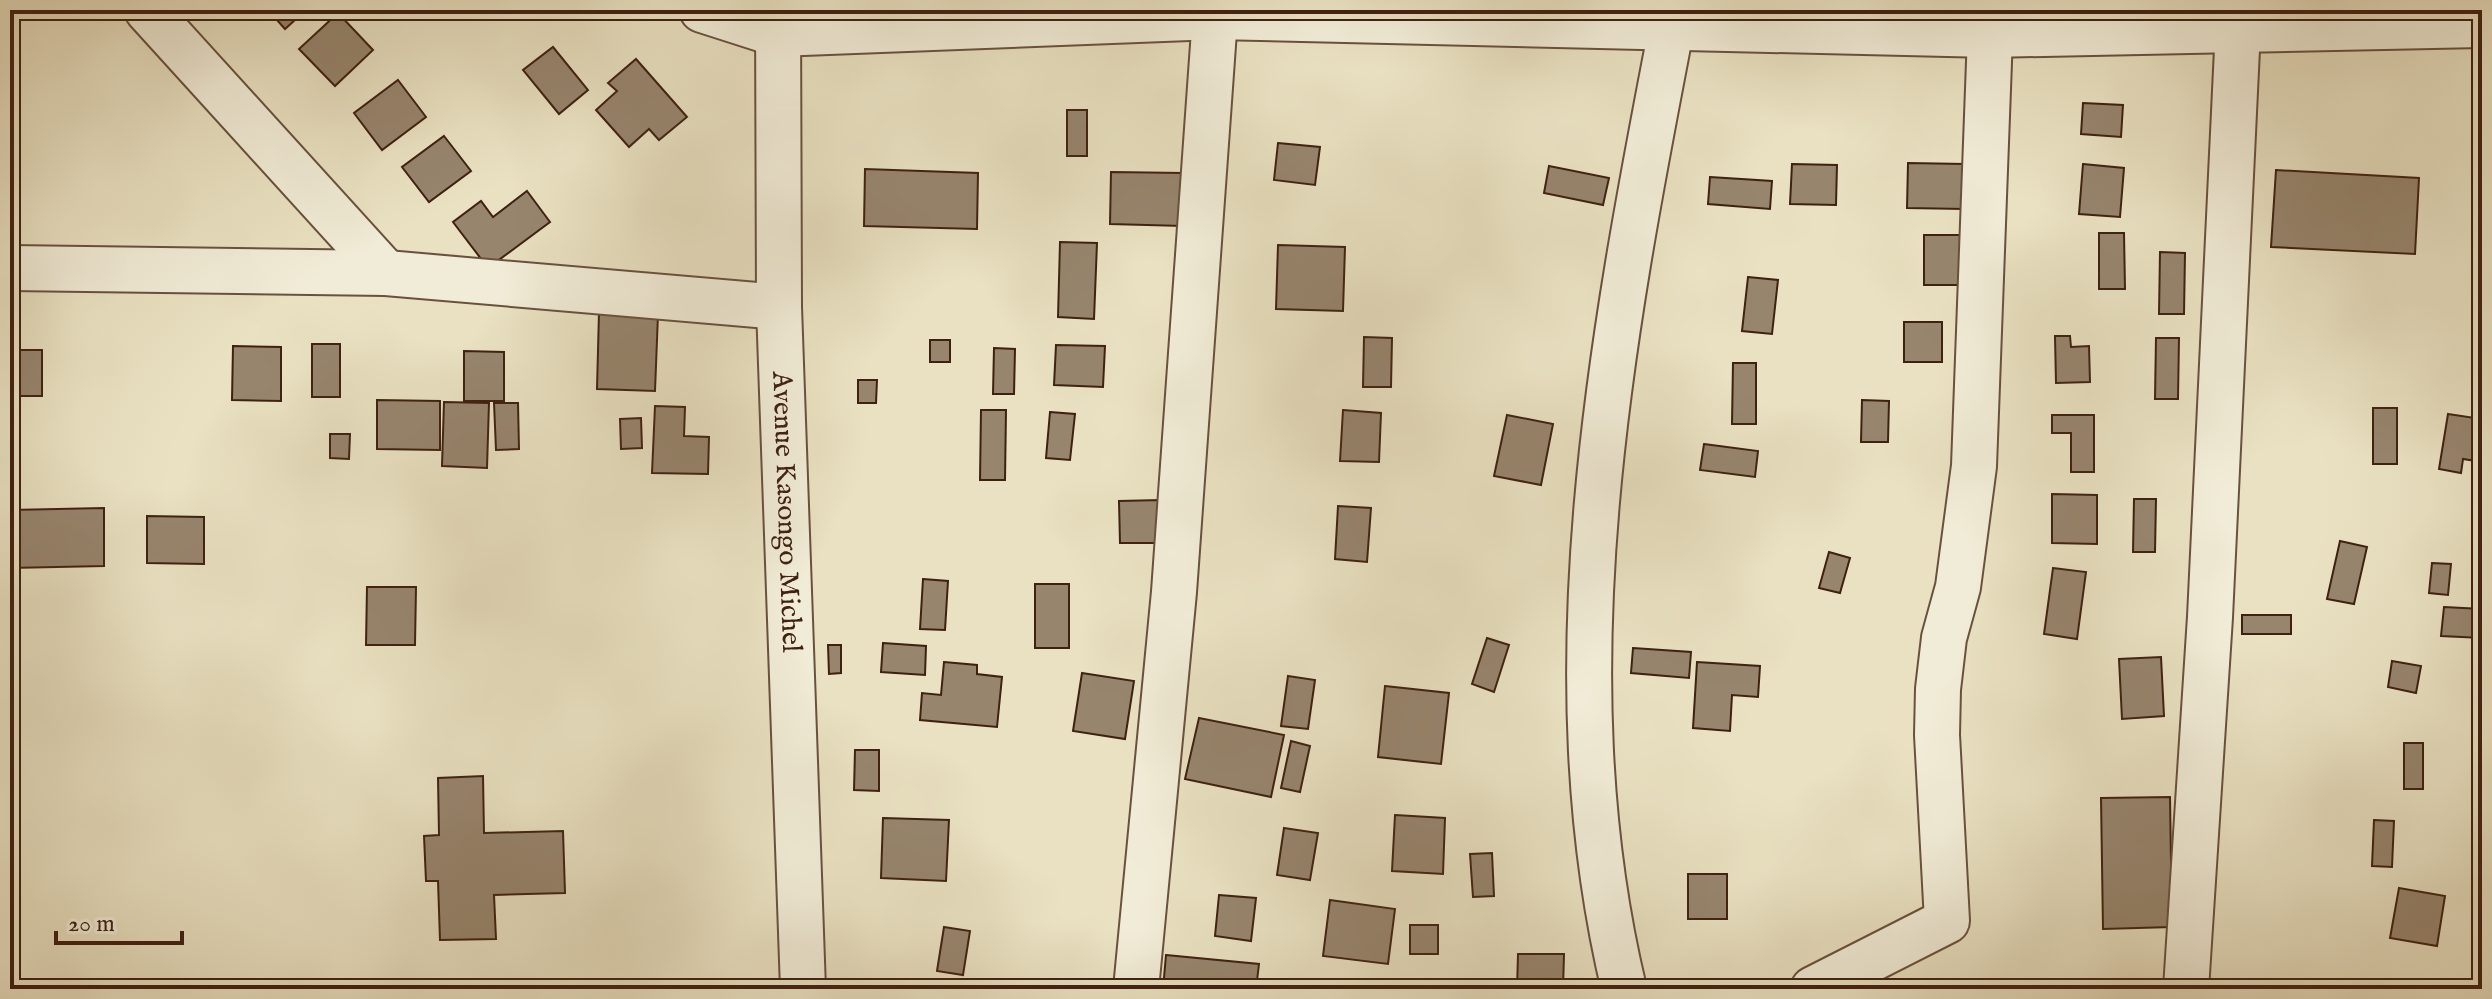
<svg xmlns="http://www.w3.org/2000/svg" width="2492" height="999" viewBox="0 0 2492 999" font-family="'IM FELL English',serif">
  <style>
    .building { fill: #97856e; stroke: #3f2112; stroke-width: 2 }
    .lines { fill: none; stroke-linecap: round; stroke-linejoin: round }
    .minor-casing { stroke: #6a513e; stroke-width: 48 }
    .minor { stroke: #f1ecd7; stroke-width: 44 }
    .labels { text-anchor: middle; dominant-baseline: central; stroke-width: 6; stroke-linejoin: round; paint-order: stroke }
    .street-label { font-size: 28px; fill: #3f2112; stroke: #f1ecd7 }
  </style>
  <rect width="100%" height="100%" fill="#e9e1c2"/>
  <filter id="stains"><feTurbulence type="fractalNoise" baseFrequency=".0025" numOctaves="4"/><feColorMatrix values="0 0 0 0 .2 0 0 0 0 .09 0 0 0 0 .02 0 0 0 .5 -.17"/></filter>
  <radialGradient id="worn" r=".72"><stop offset=".6" stop-color="#630" stop-opacity="0"/><stop offset="1" stop-color="#630" stop-opacity=".3"/></radialGradient>
  <g class="building">
    <path d="M268,10H306L285,29Z"/>
    <path d="M338,13L373,50L335,86L299,49Z"/>
    <path d="M553,47L588,90L559,114L523,70Z"/>
    <path d="M636,59L687,117L659,140L649,129L629,147L596,110L617,91L608,83Z"/>
    <path d="M398,80L426,117L382,150L354,113Z"/>
    <path d="M2083,103L2123,105L2121,137L2081,134Z"/>
    <rect x="1067" y="110" width="20" height="46"/>
    <path d="M18,129L15,186H10V130Z"/>
    <path d="M444,136L471,171L429,202L402,167Z"/>
    <path d="M1278,143L1320,147L1315,185L1274,180Z"/>
    <path d="M1908,163L1965,164L1964,209L1907,208Z"/>
    <path d="M1792,164L1837,165L1836,205L1790,204Z"/>
    <path d="M2083,164L2124,168L2120,217L2079,214Z"/>
    <path d="M1549,166L1609,178L1603,205L1544,193Z"/>
    <path d="M865,169L978,173L977,229L864,226Z"/>
    <path d="M2276,170L2419,178L2415,254L2271,247Z"/>
    <path d="M1111,172L1184,173L1183,226L1110,224Z"/>
    <path d="M1710,177L1772,181L1770,209L1708,204Z"/>
    <path d="M527,191L550,222L488,268L453,222L481,201L493,217Z"/>
    <path d="M2099,233H2124L2125,289H2099Z"/>
    <rect x="1924" y="235" width="43" height="50"/>
    <path d="M1060,242L1097,243L1094,319L1058,317Z"/>
    <path d="M1278,245L1345,247L1343,311L1276,309Z"/>
    <path d="M2160,252L2185,253L2184,314H2159Z"/>
    <path d="M1748,277L1778,280L1772,334L1742,331Z"/>
    <path d="M599,312L658,314L655,391L597,389Z"/>
    <rect x="1904" y="322" width="38" height="40"/>
    <path d="M2055,336H2070L2071,347L2089,346L2090,382L2056,383Z"/>
    <path d="M1364,337L1392,338L1391,387H1363Z"/>
    <path d="M2156,338H2179L2178,399H2155Z"/>
    <rect x="930" y="340" width="20" height="22"/>
    <rect x="312" y="344" width="28" height="53"/>
    <path d="M1056,345L1105,346L1103,387L1054,385Z"/>
    <path d="M233,346L281,347V401L232,400Z"/>
    <path d="M994,348L1015,349L1014,394H993Z"/>
    <rect x="10" y="350" width="32" height="46"/>
    <path d="M464,351L504,352V401H464Z"/>
    <path d="M1733,363H1756V424H1732Z"/>
    <path d="M858,380H877L876,403H858Z"/>
    <path d="M377,400L440,401V450L377,449Z"/>
    <path d="M1862,400L1889,401L1888,442H1861Z"/>
    <path d="M444,402L489,403L487,468L442,466Z"/>
    <path d="M494,403H518L519,449L496,450Z"/>
    <path d="M655,406L685,407L684,436L709,437L708,474L652,473Z"/>
    <rect x="2373" y="408" width="24" height="56"/>
    <path d="M981,410H1006L1005,480H980Z"/>
    <path d="M1343,410L1381,413L1379,462L1340,461Z"/>
    <path d="M1050,412L1075,414L1070,460L1046,458Z"/>
    <path d="M2448,414L2482,419V462L2463,459L2461,473L2439,469Z"/>
    <path d="M1507,415L1553,424L1541,485L1494,476Z"/>
    <path d="M2052,415H2094V472H2071V433H2052Z"/>
    <path d="M641,418L642,448L621,449L620,419Z"/>
    <path d="M330,434H350L349,459L330,458Z"/>
    <path d="M1704,444L1758,451L1755,477L1700,470Z"/>
    <path d="M2052,494L2097,495V544L2052,543Z"/>
    <path d="M2134,499H2156L2155,552H2133Z"/>
    <path d="M1161,500L1163,543H1120L1119,501Z"/>
    <path d="M1338,506L1371,508L1367,562L1335,559Z"/>
    <path d="M104,508V566L10,568V510Z"/>
    <path d="M147,516L204,517V564L147,563Z"/>
    <path d="M2340,541L2367,547L2354,604L2327,599Z"/>
    <path d="M1829,552L1850,558L1840,593L1819,588Z"/>
    <path d="M2432,563L2451,564L2448,595L2429,593Z"/>
    <path d="M2053,568L2086,572L2077,639L2044,634Z"/>
    <path d="M923,579L948,581L945,630L920,629Z"/>
    <rect x="1035" y="584" width="34" height="64"/>
    <path d="M367,587H416L415,645H366Z"/>
    <path d="M2444,607L2482,609V638L2441,636Z"/>
    <rect x="2242" y="615" width="49" height="19"/>
    <path d="M1487,638L1509,645L1494,692L1472,684Z"/>
    <path d="M883,643L926,646L925,675L881,672Z"/>
    <path d="M828,645H841V673L829,674Z"/>
    <path d="M1633,648L1691,652L1689,678L1631,673Z"/>
    <path d="M2161,657L2164,716L2122,719L2119,659Z"/>
    <path d="M2392,661L2421,666L2416,693L2388,687Z"/>
    <path d="M944,662L977,665V674L1002,677L997,727L920,720L922,693L941,695Z"/>
    <path d="M1697,662L1760,666L1758,697L1732,695L1730,731L1693,728Z"/>
    <path d="M1082,673L1134,681L1125,739L1073,731Z"/>
    <path d="M1288,676L1315,680L1308,729L1281,726Z"/>
    <path d="M1385,686L1449,693L1441,764L1378,757Z"/>
    <path d="M1199,718L1284,735L1271,797L1185,779Z"/>
    <path d="M1291,741L1310,746L1300,792L1281,788Z"/>
    <rect x="2404" y="743" width="19" height="46"/>
    <path d="M855,750H879V791L854,790Z"/>
    <path d="M483,776L484,833L563,831L565,893L494,895L496,939L440,940L438,881H426L424,836L439,835L438,778Z"/>
    <path d="M2170,797L2172,927L2103,929L2101,798Z"/>
    <path d="M1395,815L1445,818L1443,874L1392,871Z"/>
    <path d="M883,818L949,820L946,881L881,878Z"/>
    <path d="M2374,820L2394,821L2392,867L2372,866Z"/>
    <path d="M1284,828L1318,833L1310,880L1277,875Z"/>
    <path d="M1492,853L1494,896L1473,897L1470,854Z"/>
    <rect x="1688" y="874" width="39" height="45"/>
    <path d="M2399,888L2445,896L2437,946L2390,938Z"/>
    <path d="M1219,895L1256,898L1251,941L1215,936Z"/>
    <path d="M1330,900L1395,909L1388,964L1323,956Z"/>
    <rect x="1410" y="925" width="28" height="29"/>
    <path d="M944,927L970,931L963,975L937,971Z"/>
    <path d="M1518,954H1564L1563,989H1517Z"/>
    <path d="M1166,955L1259,964L1256,989H1163Z"/>
    <path d="M2399,983L2430,988L2398,989Z"/>
  </g>
  <g class="lines">
    <defs>
      <g id="minor">
        <path d="M147,10L386,273"/>
        <path d="M702,10L777,34L1215,17L1990,35L2482,25"/>
        <path id="s1" d="M778,10L779,307L803,989"/>
        <path d="M10,268L386,273L779,307"/>
        <path d="M1136,989L1174,592L1215,17"/>
        <path d="M1624,989C1548,672 1611,339 1672,25"/>
        <path d="M1813,989L1947,921L1937,735L1938,689L1944,638L1958,587L1974,466L1990,35"/>
        <path d="M2186,989L2210,617L2238,28"/>
      </g>
    </defs>
    <use href="#minor" class="minor-casing"/>
    <use href="#minor" class="minor"/>
  </g>
  <g class="labels">
    <g class="street-label">
      <text stroke="none"><textPath href="#s1" startOffset="502">Avenue Kasongo Michel</textPath></text>
    </g>
  </g>
  <rect width="2492" height="999" fill="none" stroke="#e9e1c2" stroke-width="40"/>
  <rect x="12" y="12" width="2468" height="975" fill="none" stroke="#3f2112" stroke-width="4"/>
  <rect x="20" y="20" width="2452" height="959" fill="none" stroke="#3f2112" stroke-width="2"/>
  <path d="M56 931v12h126v-12" fill="none" stroke="#3f2112" stroke-width="4"/>
  <text x="68" y="931" font-size="24" fill="#3f2112" stroke="#f1ecd7" stroke-width="6" paint-order="stroke">20 m</text>
  <rect width="100%" height="100%" filter="url(#stains)"/>
  <rect width="100%" height="100%" fill="url(#worn)"/>
</svg>
